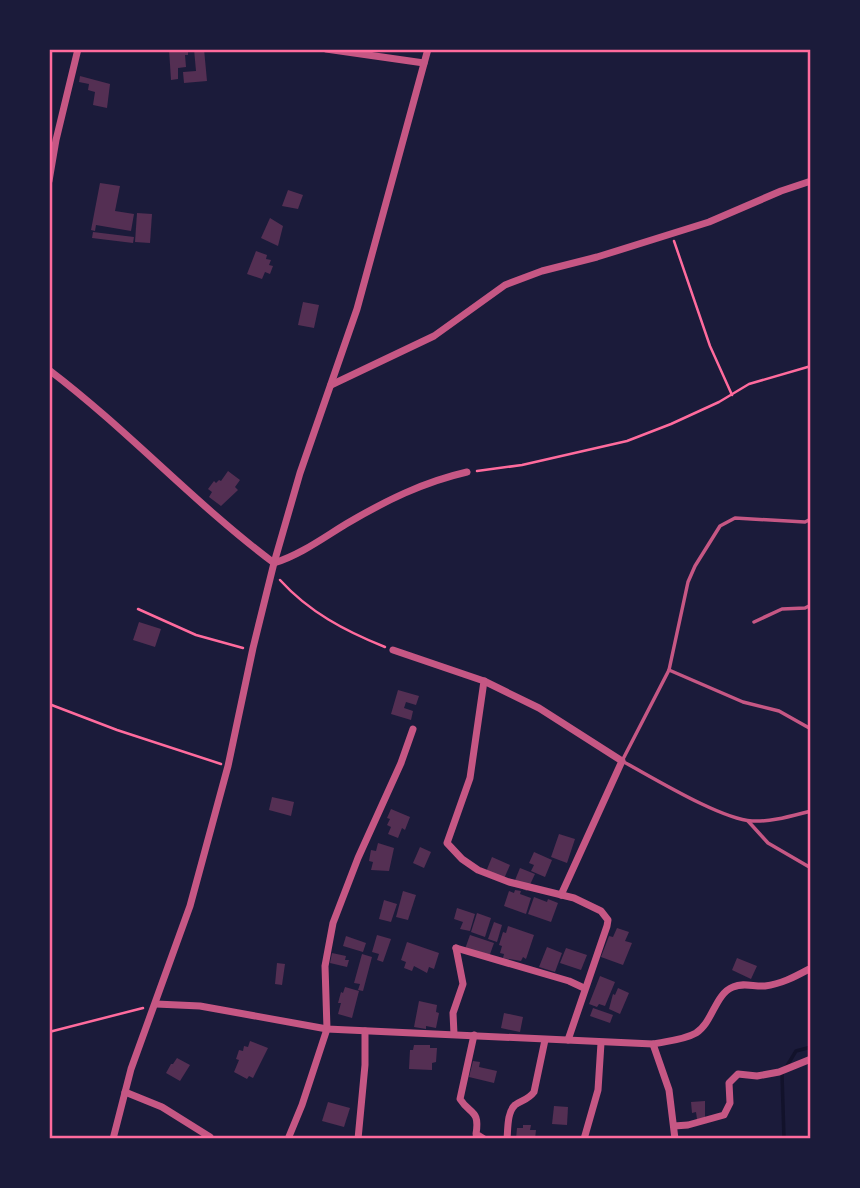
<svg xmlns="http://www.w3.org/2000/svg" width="860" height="1188" viewBox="0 0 860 1188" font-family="'Varela Round',sans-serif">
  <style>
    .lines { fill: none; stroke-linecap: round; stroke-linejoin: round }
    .stream { stroke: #12122b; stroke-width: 3.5 }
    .building { fill: #542f53 }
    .path { stroke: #ff6b9d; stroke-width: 2.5 }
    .service { stroke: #c65784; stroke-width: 3.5 }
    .minor { stroke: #c65784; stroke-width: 7 }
    .neatline { fill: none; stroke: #ff6b9d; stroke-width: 2.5 }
  </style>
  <rect width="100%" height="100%" fill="#1b1b3a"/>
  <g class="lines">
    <path class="stream" d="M784,1139L782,1074L796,1051L811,1047"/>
  </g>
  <g class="building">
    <path d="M169,49H188V55H185L186,67L178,68V79L171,80Z"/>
    <path d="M194,49H204L207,81L184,83L183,72L196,71Z"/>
    <path d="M80,76L110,84L107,108L93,105L95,92L88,90L89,84L79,82Z"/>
    <path d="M100,183L120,186L115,211L134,214L131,231L96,225L95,231L91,230Z"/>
    <path d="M288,190L303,195L298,209L282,206Z"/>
    <path d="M137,213L152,214L150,243L135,242Z"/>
    <path d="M270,218L283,226L278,246L261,238Z"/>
    <path d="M93,232L134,237L133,243L92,238Z"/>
    <path d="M256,251L267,255L266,259L271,260L269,265L273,266L270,274L265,272L262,279L247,274Z"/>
    <path d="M303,302L319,305L314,328L298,325Z"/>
    <path d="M228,471L240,480L235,487L238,490L221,506L209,497L212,492L208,489L214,481L216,483L219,480L221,481Z"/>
    <path d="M139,622L161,629L155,647L133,640Z"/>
    <path d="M398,690L419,696L416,705L406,702L404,708L413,711L411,720L391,714Z"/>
    <path d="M272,797L294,802L291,816L269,810Z"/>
    <path d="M391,809L410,817L405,830L402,828L398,838L388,834L391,827L387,825L390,819L387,818Z"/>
    <path d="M559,834L575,839L567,863L551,857Z"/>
    <path d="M378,843L394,848L389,871L371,870L373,862L369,861L371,850L376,851Z"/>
    <path d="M420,847L431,852L424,868L413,863Z"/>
    <path d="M534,852L552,860L545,877L531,871L534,865L529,863Z"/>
    <path d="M492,857L510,865L503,881L485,874Z"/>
    <path d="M520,868L535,874L527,891L513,885Z"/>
    <path d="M515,890L521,891L520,894L531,898L526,914L504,906L509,891L514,893Z"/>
    <path d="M403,891L416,895L408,920L396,917Z"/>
    <path d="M534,897L547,902L548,899L558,903L551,922L528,914Z"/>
    <path d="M384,900L397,904L391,922L379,919Z"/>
    <path d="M457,908L475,914L470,931L460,929L463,922L454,919Z"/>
    <path d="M477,913L491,918L485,937L471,932Z"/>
    <path d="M494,922L502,925L497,942L488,939Z"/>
    <path d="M508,926L534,935L526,959L523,957L521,961L503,958L504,954L500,953L502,946L499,945L503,932L506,933Z"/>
    <path d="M617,928L629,932L625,941L632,943L623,965L601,957L609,936L613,937Z"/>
    <path d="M377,935L391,939L383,962L377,960L379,954L372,952Z"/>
    <path d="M470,935L494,943L489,957L465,949Z"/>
    <path d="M346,936L366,943L363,952L343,946Z"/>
    <path d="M407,942L439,953L434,969L429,967L427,973L414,966L412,971L404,968L406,962L401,960Z"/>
    <path d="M547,947L562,953L555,972L539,967Z"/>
    <path d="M566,948L587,955L581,970L560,963Z"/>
    <path d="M332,953L346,956L345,960H349L347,967L330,963Z"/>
    <path d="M362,954L372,957L363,991L358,990L360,984L354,983Z"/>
    <path d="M737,958L757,966L751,979L732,970Z"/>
    <path d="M277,963L285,964L282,985L275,984Z"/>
    <path d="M600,976L615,982L605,1006L599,1004L597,1007L589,1004Z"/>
    <path d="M345,987L359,991L352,1018L338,1014L341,1003H338L341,992L343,993Z"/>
    <path d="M618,988L629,993L620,1014L609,1009L613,994L615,995Z"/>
    <path d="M419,1001L437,1005L436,1012L439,1013L436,1028L426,1026V1029L414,1027Z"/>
    <path d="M593,1008L613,1015L610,1023L590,1016Z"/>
    <path d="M504,1013L523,1017L520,1032L501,1028Z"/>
    <path d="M250,1041L268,1048L253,1078L249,1076L247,1079L234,1072L239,1060L236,1059L239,1050L243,1051L244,1046L248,1047Z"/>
    <path d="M414,1045H430V1048H437L436,1062L432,1063V1070L409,1069L410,1050H413Z"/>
    <path d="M177,1058L190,1065L180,1081L166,1073L171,1064H173Z"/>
    <path d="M473,1061L480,1062L479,1067L497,1071L494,1083L469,1077Z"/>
    <path d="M705,1101V1119H697L696,1112L692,1113L691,1102Z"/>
    <path d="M328,1102L350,1108L344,1127L322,1121Z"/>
    <path d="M554,1106L568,1107L567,1125L552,1124Z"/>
    <path d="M523,1125H531L530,1130H536L535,1139H516L517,1128H523Z"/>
  </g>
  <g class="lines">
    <g class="path">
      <path d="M674,241L710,346L732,395"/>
      <path d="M477,471L522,465L627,441L671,424L719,402L749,384L811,366"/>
      <path d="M280,580C309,612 345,631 385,647"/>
      <path d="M138,609L196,635L243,648"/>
      <path d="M49,704L117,730L221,764"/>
      <path d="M49,1032L143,1008"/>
    </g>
    <g class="service">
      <path d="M811,519L805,522L735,518L720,526L695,566L688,582L669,670L622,761C652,777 720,819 752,821C772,822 791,816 811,811"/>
      <path d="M754,622L782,609L805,608L811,605"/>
      <path d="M669,670L743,702L779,711L811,729"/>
      <path d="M748,821L768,843L811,868"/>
    </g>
    <g class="minor">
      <path d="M326,49L424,63"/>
      <path d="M49,181L56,140L78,49"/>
      <path d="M49,370C128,430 195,504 274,563C300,555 323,538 346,524C385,501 423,482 467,472"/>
      <path d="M331,385L434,336L505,285L542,271L597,257L709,222L781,191L811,181"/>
      <path d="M393,650L484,681L539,708L622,761L561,895"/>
      <path d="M484,681L470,778L447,843L462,859L478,870L509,882L574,898L601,911L608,920L607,926L568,1040"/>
      <path d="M456,948L569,981L584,988"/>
      <path d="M156,1004L200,1006L327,1029L653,1044C667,1041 684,1040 696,1033C713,1022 715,994 733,987C744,982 754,987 765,986C782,984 796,976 811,968"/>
      <path d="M454,1034L453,1013L463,984L456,948"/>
      <path d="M474,1035L460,1099C470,1115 480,1109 476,1134L484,1139"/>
      <path d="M653,1044L669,1090L675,1139"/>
      <path d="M125,1092L162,1107L210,1137"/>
      <path d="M674,1126L688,1125L724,1115L730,1103L729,1083L738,1074L757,1076L779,1072L811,1059"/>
      <path d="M113,1139L131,1069L190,906L228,766L253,648L274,563L300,473L357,309L428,49"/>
      <path d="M288,1139L302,1105L327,1029L325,966L333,923L358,858L401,763L413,729"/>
      <path d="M358,1139L365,1065V1031"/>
      <path d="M507,1139C508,1129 507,1112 515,1105C522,1100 528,1100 534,1092L545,1040"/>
      <path d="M584,1139L598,1090L601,1043"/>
    </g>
  </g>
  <rect width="860" height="1188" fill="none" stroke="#1b1b3a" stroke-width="102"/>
  <rect x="51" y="51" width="758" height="1086" class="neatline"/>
</svg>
